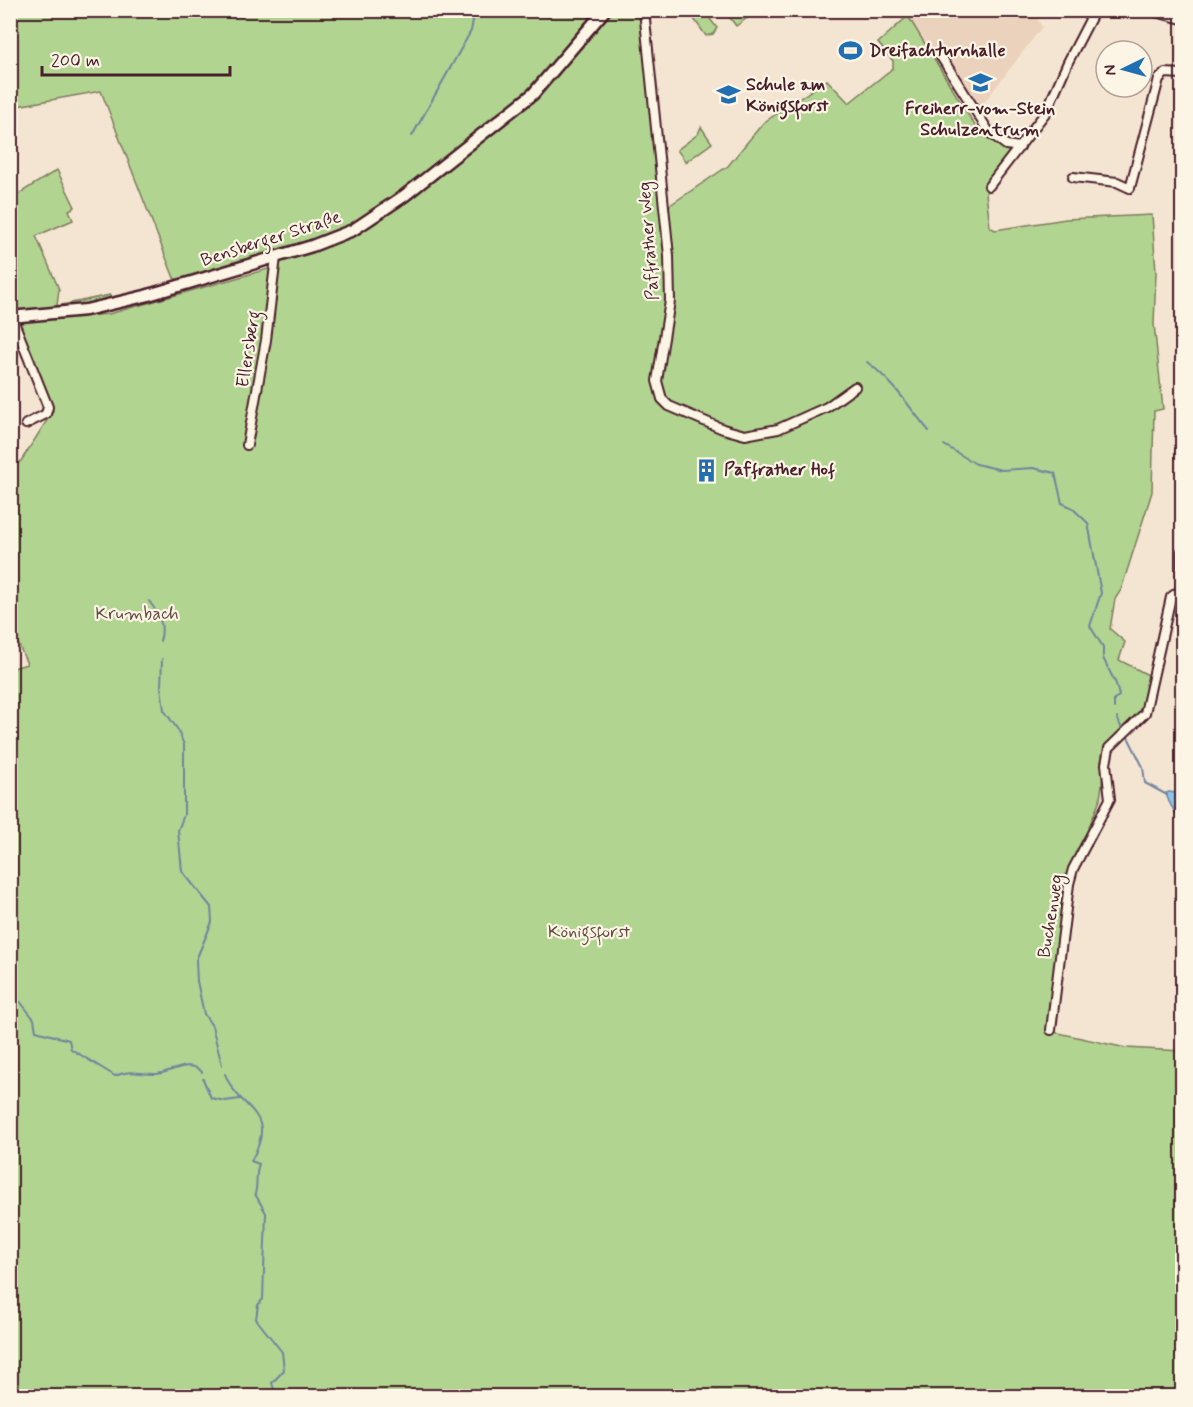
<svg xmlns="http://www.w3.org/2000/svg" width="1193" height="1407" viewBox="0 0 1193 1407" font-family="Mynerve,sans-serif">
  <style>
    .built { fill: #ebd2bc }
    .green { fill: #b1d590; stroke: #7e7a5e; stroke-width: 1.5 }
    .water { fill: #8cc6eb; stroke: #72839e; stroke-width: 1.5 }
    .lines { fill: none; stroke-linecap: round; stroke-linejoin: round }
    .stream { stroke: #72839e; stroke-width: 2 }
    .minor-casing { stroke: #4a1f2b; stroke-width: 12 }
    .secondary-casing { stroke: #4a1f2b; stroke-width: 15 }
    .minor { stroke: #fcf5e5; stroke-width: 8 }
    .secondary { stroke: #fcf5e5; stroke-width: 10 }
    .labels { text-anchor: middle; dominant-baseline: central; stroke-width: 4.5; stroke-linejoin: round; paint-order: stroke }
    .poi-label { font-size: 18px; font-weight: bold; fill: #4a1f2b; stroke: #fcf5e5; text-anchor: start }
    .street-label { font-size: 18px; fill: #4a1f2b; stroke: #fcf5e5 }
    .park-label { font-size: 18px; fill: #644c44; stroke: #fcf5e5 }
  </style>
  <rect width="100%" height="100%" fill="#f4e5d2"/>
  <filter id="ink" filterUnits="userSpaceOnUse"><feTurbulence type="fractalNoise" baseFrequency=".0167" numOctaves="2"/><feDisplacementMap in="SourceGraphic" scale="12" xChannelSelector="R" yChannelSelector="G"/><feConvolveMatrix kernelMatrix="1 2 1 2 8 2 1 2 1" color-interpolation-filters="sRGB"/></filter>
  <g filter="url(#ink)">
    <path class="built" d="M905,11H1033L1042,27L979,109L941,54L936,56Z"/>
    <g class="green">
      <path d="M11,11H642L661,211L728,166L763,123L827,80L849,103L893,68V61L878,43L908,16L980,134L1009,150L1010,155L986,193L990,227L995,230L1066,219L1152,215L1156,272L1154,324L1163,409L1154,411L1152,492L1121,590L1115,599L1110,629L1125,642L1119,660L1150,676C1142,714 1137,720 1107,744L1100,800L1071,871L1054,1032L1126,1048L1182,1051V1396H719L717,1392L716,1396H11L10,669L27,664L18,643L11,648V469L21,461L53,411L22,346L14,322L109,314L272,268L275,255L181,282L174,278L101,91L11,107Z"/>
      <path d="M704,11L717,28L713,34L706,36L694,19L697,13Z"/>
      <path d="M725,11H757L736,26Z"/>
      <path d="M701,127L712,143L686,162L677,150L698,134Z"/>
      <path d="M57,170L75,207L69,210L73,220L36,236L59,289L57,306L110,295L111,300L107,303L11,314L10,183L17,195Z"/>
    </g>
    <path class="water" d="M1169,792L1182,794V826C1178,813 1169,807 1166,793Z"/>
    <g class="lines">
      <g class="stream">
        <path d="M412,136L471,31L475,10"/>
        <path d="M867,362C894,382 908,406 929,431"/>
        <path d="M944,445L976,464L1002,470L1033,468L1055,473L1062,503L1071,507L1088,523L1101,593L1090,626L1103,647V658L1116,684L1119,696L1114,699V708"/>
        <path d="M149,601C159,614 165,625 160,641"/>
        <path d="M162,659L161,687L164,710L178,730L184,745V815L178,830L182,871L211,907L212,922L196,960L197,981L204,1014L212,1026L222,1065"/>
        <path d="M1117,717L1121,727"/>
        <path d="M1128,737L1143,767L1145,783L1167,795"/>
        <path d="M10,989L34,1019L36,1031L69,1040L71,1049L115,1076C132,1068 140,1075 157,1074C172,1072 190,1059 202,1072"/>
        <path d="M225,1074C239,1112 280,1110 251,1161L259,1164C255,1174 258,1183 255,1194L266,1213L263,1299L258,1305L256,1319L282,1352L284,1370L272,1383L276,1396"/>
        <path d="M203,1079L211,1098L225,1101L240,1099"/>
      </g>
      <defs>
        <g id="minor">
          <path d="M644,10L669,256L670,301L657,381L662,399L669,406L723,429L745,435L778,429L827,407L855,387"/>
          <path d="M1148,10L1182,19"/>
          <path d="M940,55L989,132L1006,145L1020,147"/>
          <path d="M1073,177L1117,182L1130,188L1159,79L1165,73L1182,74"/>
          <path d="M989,186L1046,112L1068,62L1095,10"/>
          <path d="M12,317L48,407L46,414L26,424"/>
          <path d="M247,445L266,340L276,257"/>
          <path d="M1182,551V583"/>
          <path d="M1051,1030L1069,884L1073,869L1110,799L1106,764L1109,748L1145,713L1171,597L1182,589"/>
        </g>
        <path id="secondary" d="M10,317L86,310L145,296L312,246L353,230L404,196L533,94L605,10"/>
      </defs>
      <use href="#minor" class="minor-casing"/>
      <use href="#secondary" class="secondary-casing"/>
      <use href="#minor" class="minor"/>
      <use href="#secondary" class="secondary"/>
    </g>
  </g>
  <defs>
    <symbol id="stadium-bare" viewBox="-9 -9 18 18"><path d="M0-5a6.5 5 0 1 0 0 10a6.5 5 0 1 0 0-10ZM-3.5-1.8h7v3.6h-7Z" fill="#1f6fb2" stroke="#fcf5e5" stroke-width="2.5" paint-order="stroke"/></symbol>
    <symbol id="school-bare" viewBox="-9 -9 18 18"><path d="M0-5L7-2L0 1L-7-2ZM-4 1L0 2.5L4 1V4Q0 6-4 4Z" fill="#1f6fb2" stroke="#fcf5e5" stroke-width="2.5" paint-order="stroke"/></symbol>
    <symbol id="building-bare" viewBox="-9 -9 18 18"><path d="M-4-6H4V6H1V3H-1V6H-4ZM-2.5-4.3h1.7v1.8h-1.7ZM.8-4.3h1.7v1.8H.8ZM-2.5-1h1.7V.8h-1.7ZM.8-1h1.7V.8H.8Z" fill="#1f6fb2" stroke="#fcf5e5" stroke-width="2.5" paint-order="stroke"/></symbol>
  </defs>
  <g fill-rule="evenodd">
    <use href="#stadium-bare" x="834" y="34" width="33" height="33"/>
    <use href="#school-bare" x="964" y="66" width="33" height="33"/>
    <use href="#school-bare" x="712" y="78" width="33" height="33"/>
    <use href="#building-bare" x="690" y="454" width="33" height="33"/>
  </g>
  <g class="labels">
    <g class="poi-label">
      <text x="869" y="51">Dreifachturnhalle</text>
      <text x="746" y="85">Schule am<tspan x="746" dy="21">Königsforst</tspan></text>
      <text x="980" y="109" text-anchor="middle">Freiherr-vom-Stein<tspan x="980" dy="21">Schulzentrum</tspan></text>
      <text x="724" y="470">Paffrather Hof</text>
    </g>
    <g class="street-label">
      <text transform="translate(271 239) rotate(-18)">Bensberger Straße</text>
      <text transform="translate(649 241) rotate(-94)">Paffrather Weg</text>
      <text transform="translate(249 349) rotate(-81)">Ellersberg</text>
      <text transform="translate(1051 916) rotate(-81)">Buchenweg</text>
    </g>
    <g class="park-label">
      <text x="137" y="614">Krumbach</text>
      <text x="589" y="932">Königsforst</text>
    </g>
  </g>
  <rect width="1193" height="1407" fill="none" stroke="#fcf5e5" stroke-width="36"/>
  <rect x="18" y="18" width="1157" height="1371" fill="none" stroke="#4a1f2b" stroke-width="2" filter="url(#ink)"/>
  <g transform="translate(1124 69) rotate(265)"><circle r="28" fill="#fcf5e5" stroke="#b59f9b" stroke-width="1.5"/>
  <path d="M0-4.5L10 22L0 15L-10 22Z" fill="#1f6fb2"/>
  <text y="-9" font-size="16" font-weight="bold" text-anchor="middle" fill="#4a1f2b">N</text>
  </g>
  <path d="M42 66v9h188v-9" fill="none" stroke="#4a1f2b" stroke-width="3"/>
  <text x="51" y="66" font-size="18" fill="#4a1f2b" stroke="#fcf5e5" stroke-width="4.5" paint-order="stroke">200 m</text>
</svg>
